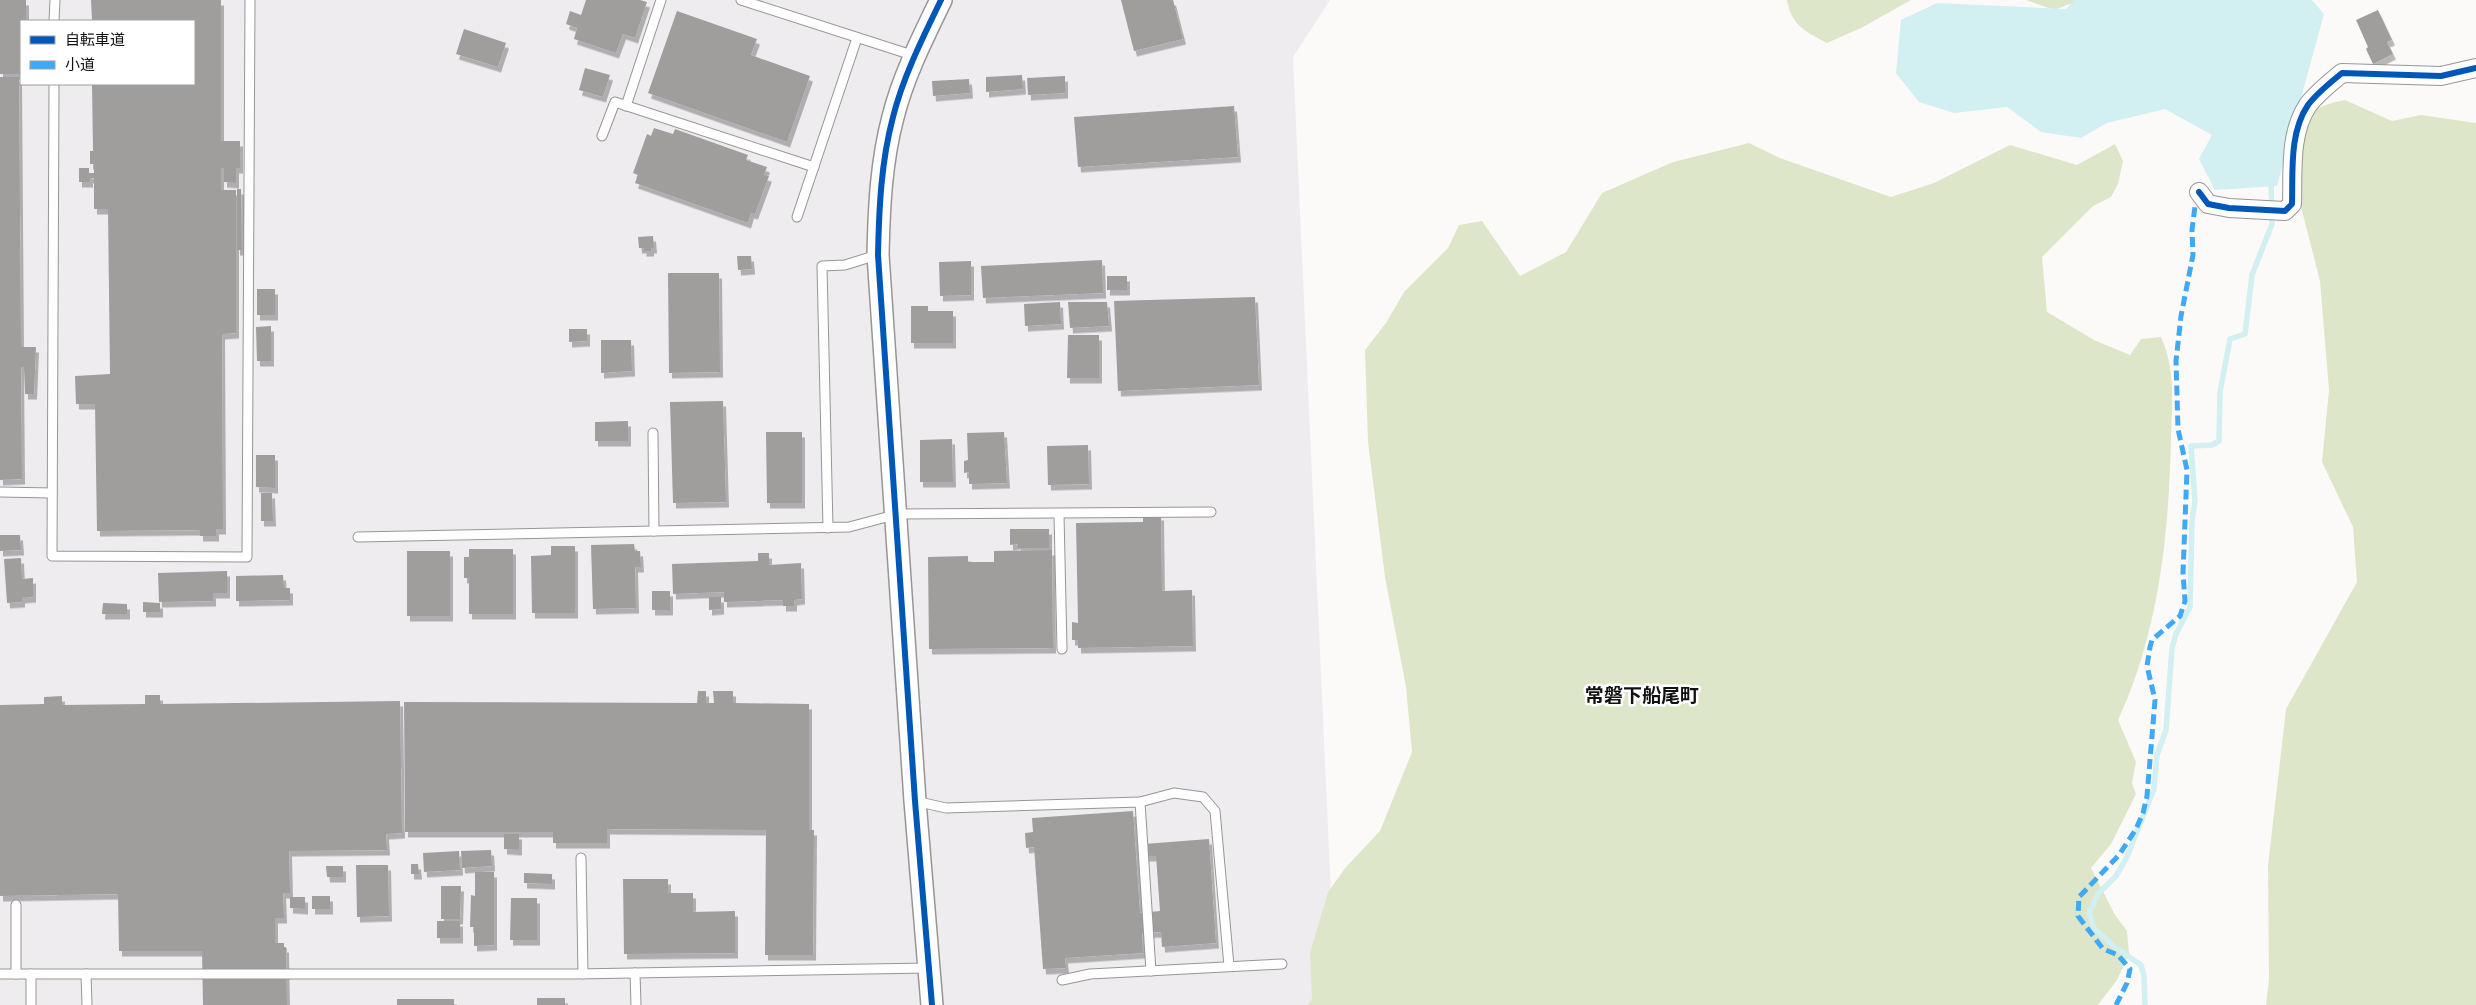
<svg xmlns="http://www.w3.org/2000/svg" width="2476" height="1005" viewBox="0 0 2476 1005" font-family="Bitter,'Noto Sans JP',serif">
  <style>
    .industrial { fill: #eeecee; fill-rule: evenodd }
    .forest { fill: #dee6c9 }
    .water { fill: #d2eff2 }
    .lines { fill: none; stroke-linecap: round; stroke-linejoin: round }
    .stream { stroke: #d2eff2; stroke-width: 5.5 }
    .building { fill: #a09e9c; filter: url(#shadow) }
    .service-casing { stroke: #979695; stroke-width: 11 }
    .minor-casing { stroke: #979695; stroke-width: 20 }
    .tertiary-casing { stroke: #979695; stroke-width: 24 }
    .service { stroke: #fffefe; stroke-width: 9 }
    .minor { stroke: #fffefe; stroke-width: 18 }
    .tertiary { stroke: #fffefe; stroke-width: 21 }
    .quiet { stroke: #3fa9f5; stroke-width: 5; stroke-dasharray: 10 5; stroke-linecap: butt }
    .cycleway-casing { stroke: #fff; stroke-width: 9 }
    .cycleway { stroke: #0057b8; stroke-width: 6 }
    .labels { text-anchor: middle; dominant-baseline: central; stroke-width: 5; stroke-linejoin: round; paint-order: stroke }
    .quarter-label { font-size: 19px; font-weight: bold; fill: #111; stroke: #fff }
  </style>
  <defs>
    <filter id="shadow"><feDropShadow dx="3" dy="5.5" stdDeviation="0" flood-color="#0004"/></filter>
  </defs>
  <rect width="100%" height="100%" fill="#fcfaf8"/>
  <path class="industrial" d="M0,0H1330L1293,57L1336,1005H0ZM21,21H194V84H21Z"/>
  <g class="forest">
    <path d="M1787,0H1911L1861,28L1827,43C1806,32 1791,25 1787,0Z"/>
    <path d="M2026,0H2080L2054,10Z"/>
    <path d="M2345,100L2392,121L2421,115L2476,123V1005H2266L2269,979L2268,866L2286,709L2357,582L2353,527L2322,462L2329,390L2320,281L2284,140C2305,116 2313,106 2345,100Z"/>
    <path d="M1749,143L1780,158L1891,197L1934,183L2010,145L2077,165L2115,144L2123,161L2118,184L2111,197L2093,206L2042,257L2047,312L2094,340L2130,355L2141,339L2161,337C2176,370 2172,403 2171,438C2169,533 2159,632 2118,720L2136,762L2132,783L2136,794L2111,844L2091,868L2115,915L2127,931L2129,954L2117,980L2098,1005H1308L1312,999L1310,953L1328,892L1346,867L1380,831L1412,752L1406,687L1385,577L1368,442L1365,350L1386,323L1404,292L1448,248L1459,225L1482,221L1520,276L1566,252L1602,193L1673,162Z"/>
  </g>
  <path class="water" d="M2074,0H2312L2324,14L2277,186L2215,190L2199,159L2212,135L2165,109L2107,123L2081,138L2041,132L2007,107L1954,113L1919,102L1896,73L1901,20L1937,3L2066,9Z"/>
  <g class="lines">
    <path class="stream" d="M2145,1005L2144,976L2141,965L2116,948L2094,928L2089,913L2098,894L2116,876L2127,857L2154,789L2157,755L2166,730L2172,648L2176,634L2190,607L2192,521L2195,501L2191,446L2212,445L2219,441L2220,392L2230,339L2245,334L2252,275L2272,224L2271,181"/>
  </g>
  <g class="building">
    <path d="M0,0H26V21H21V74H0Z"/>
    <path d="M91,0H221V141H240V168H236V183L224,182V168H221V190H236V333L222,334L223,529H216V536H200V530L97,531L95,404H76L75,376L110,374L108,209H94V178H90V182H79V168H89V173H94V164H90V151H93L92,84H194V21H92Z"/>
    <path d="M586,0H640L647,2L635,38L623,34L616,53L574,39L577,28L566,24L570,11L581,15Z"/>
    <path d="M1121,0H1173L1183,39L1134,51Z"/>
    <path d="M2378,10L2392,40L2387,42L2393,54L2373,64L2366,49L2368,47L2356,20Z"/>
    <path d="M677,11L757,39L751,55L810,76L787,142L648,93Z"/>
    <path d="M464,29L506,43L498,67L456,54Z"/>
    <path d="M585,68L610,75L603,97L579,90Z"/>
    <path d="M1022,75L1023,89L986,92V77Z"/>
    <path d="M1065,76V93L1028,95L1027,78Z"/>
    <path d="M0,77H19L21,347H36L34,394H25L24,367H21L22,479L0,480Z"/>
    <path d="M969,79L970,93L933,96L932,81Z"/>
    <path d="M1234,106L1238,157L1078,167L1074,117Z"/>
    <path d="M654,128L673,134L675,129L748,155L746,160L767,167L764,175L769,176L755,214L751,213L748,223L635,183L638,175L633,173L647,134L651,136Z"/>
    <path d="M237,189H241L242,250H237Z"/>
    <path d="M653,236L654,248H651V251H643L644,248H639L638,237Z"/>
    <path d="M737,256H751L752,269L738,270Z"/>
    <path d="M1102,260L1103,293L983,298L981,266Z"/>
    <path d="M971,261V295L940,296L939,262Z"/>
    <path d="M668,273H719L720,372L669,373Z"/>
    <rect x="1107" y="276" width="20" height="14"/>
    <rect x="257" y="289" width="18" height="26"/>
    <path d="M1255,297L1259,385L1118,391L1114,301Z"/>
    <path d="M1060,302L1061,324L1025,326L1024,304Z"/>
    <path d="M1068,302H1107L1109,326L1070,328Z"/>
    <path d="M911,306H928V311H953V343H911Z"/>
    <path d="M271,326V361H257L256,327Z"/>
    <path d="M569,329H587V341L569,342Z"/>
    <path d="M1068,335H1099V378H1067Z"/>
    <path d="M601,340H631L632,371L601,373Z"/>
    <path d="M723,401L726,502L673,503L670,402Z"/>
    <path d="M628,421V441H595V422Z"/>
    <path d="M766,432H802V503H767Z"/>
    <path d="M1004,432L1007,483L969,484V472L964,473V461L968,460L967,433Z"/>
    <path d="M952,439L953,482H920V440Z"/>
    <path d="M1088,445L1089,484L1048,485L1047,446Z"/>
    <path d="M256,455H275V488L256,487Z"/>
    <path d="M261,493H272L273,521H261Z"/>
    <path d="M1143,515H1161L1162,591L1192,590L1193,646L1078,648V640H1072V622L1078,623L1076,523L1143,522Z"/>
    <path d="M1010,529H1049V548H1018V544L1010,545Z"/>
    <path d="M0,535H20L21,550L0,551Z"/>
    <path d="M634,544L635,551H640L641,567H635L636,608L593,609L591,545Z"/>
    <path d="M551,546H575V613H532L531,556L551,555Z"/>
    <path d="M469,549H513V614H469V578H464V557H469Z"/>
    <path d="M1052,550L1053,648L929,649L928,557L968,556V562H994V551Z"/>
    <rect x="407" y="551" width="43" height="65"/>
    <path d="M758,553H769V565L801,563L802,599L794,600V606H783V600L724,602V592L673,594L672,564L758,561Z"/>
    <path d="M21,558L22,579L33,578V597L22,598V602L7,603L4,559Z"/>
    <path d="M227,571V593H213V601L159,602L158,573Z"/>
    <path d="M283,575L284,588H290V600L236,601V576Z"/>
    <rect x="652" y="591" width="18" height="19"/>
    <path d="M709,597H721V609L709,610Z"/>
    <path d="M143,602L160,603V612H143Z"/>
    <path d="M103,603L127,604V614H102Z"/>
    <path d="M698,691H706V703H714L713,691H733V703L809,704V830H814L813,955H765L766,830L607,829V843H553V832H405L404,702L697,703Z"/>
    <path d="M145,695H160V704L400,701L402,833L386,834L387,850L289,851L290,893H283L284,918H275V943H284V947H286L287,1005H203L202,951H119L118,894L0,896V705L44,704V697L62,696V705L145,704Z"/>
    <path d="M1133,811L1140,913L1160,911L1156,856H1145L1144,844L1209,839L1216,943L1162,947L1161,932L1142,933L1143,953L1065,958L1066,968L1043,969L1034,847L1026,848L1025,833L1033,832L1032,818Z"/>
    <path d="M504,834H519V850L504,849Z"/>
    <path d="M491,850L492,866L462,868L461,851Z"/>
    <path d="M459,851L460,870L424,872L423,853Z"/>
    <path d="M411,864H418L419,874H411Z"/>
    <path d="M356,865H388L389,916L357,917Z"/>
    <path d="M326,866H343V877H327Z"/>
    <path d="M475,872H494V945L474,946V927H470L471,895L475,896Z"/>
    <path d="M524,873L552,874V884L524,883Z"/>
    <path d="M623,879H668V893H693V912L735,911V953L624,954Z"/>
    <path d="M441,886H461L460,919H441Z"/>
    <rect x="312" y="896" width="18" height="13"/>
    <path d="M290,897H305V909L290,908Z"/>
    <path d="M511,898H537V940H510Z"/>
    <rect x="437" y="921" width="23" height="17"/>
    <rect x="537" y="998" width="28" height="7"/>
    <rect x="397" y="999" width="57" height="6"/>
  </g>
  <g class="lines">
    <defs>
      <g id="service">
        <path d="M741,0L915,56"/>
        <path d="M54,21L55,0"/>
        <path d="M54,84L52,556L247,557L250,0"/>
        <path d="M626,106L661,0"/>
        <path d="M602,136L615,102L814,167"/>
        <path d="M797,217L857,38"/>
        <path d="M653,433L654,531"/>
        <path d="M0,492L52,493"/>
        <path d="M1059,514L1062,649"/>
        <path d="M828,528L822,266L845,265L877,255"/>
        <path d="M358,537L849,527L898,514L1211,512"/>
        <path d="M915,801L946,808L1140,802L1151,971"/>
        <path d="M1140,802L1174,793L1203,797L1215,811L1229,966"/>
        <path d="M581,858L583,974"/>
        <path d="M16,905V974"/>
        <path d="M635,973L636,1005"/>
        <path d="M0,974H575L929,968"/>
        <path d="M86,974L87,1005"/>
        <path d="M1062,980L1090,974L1282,964"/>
        <path d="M31,1005V974"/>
      </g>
      <path id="minor" d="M2199,192L2208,204L2229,208L2285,211L2292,204C2293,172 2289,133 2308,105C2317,93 2330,83 2342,73L2441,76L2476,68"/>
      <path id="tertiary" d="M932,1005L915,801L878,255C879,209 881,162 893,117C903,77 923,37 941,0"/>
    </defs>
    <use href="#service" class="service-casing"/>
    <use href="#minor" class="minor-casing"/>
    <use href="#tertiary" class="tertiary-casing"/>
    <use href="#service" class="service"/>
    <use href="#minor" class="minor"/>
    <use href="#tertiary" class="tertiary"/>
    <path class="quiet" d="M2116,1005L2127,983L2130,969L2118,955L2103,949L2078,916L2079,897L2119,855L2136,829L2143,813L2147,796L2155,700L2147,666L2150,647L2152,640L2180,616L2185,601L2183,573L2187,470L2178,429L2176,361L2181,316L2193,255L2192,230L2195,206"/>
    <defs>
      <g id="cycleway">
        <path d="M2199,192L2208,204L2229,208L2285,211L2292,204C2293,172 2289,133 2308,105C2317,93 2330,83 2342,73L2441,76L2476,68"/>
        <path d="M932,1005L915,801L878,255C879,209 881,162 893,117C903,77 923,37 941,0"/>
      </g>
    </defs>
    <use href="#cycleway" class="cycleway-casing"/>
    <use href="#cycleway" class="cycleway"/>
  </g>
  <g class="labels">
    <g class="quarter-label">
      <text x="1642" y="695">常磐下船尾町</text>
    </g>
  </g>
  <rect x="20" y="20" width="175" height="65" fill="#ffffff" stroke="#a0a0a0"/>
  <rect x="30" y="36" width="25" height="8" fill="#0057b8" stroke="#a0a0a0"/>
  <text x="65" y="45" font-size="15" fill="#111111">自転車道</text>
  <rect x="30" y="61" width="25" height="8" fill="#3fa9f5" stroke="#a0a0a0"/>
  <text x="65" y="70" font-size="15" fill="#111111">小道</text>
</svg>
